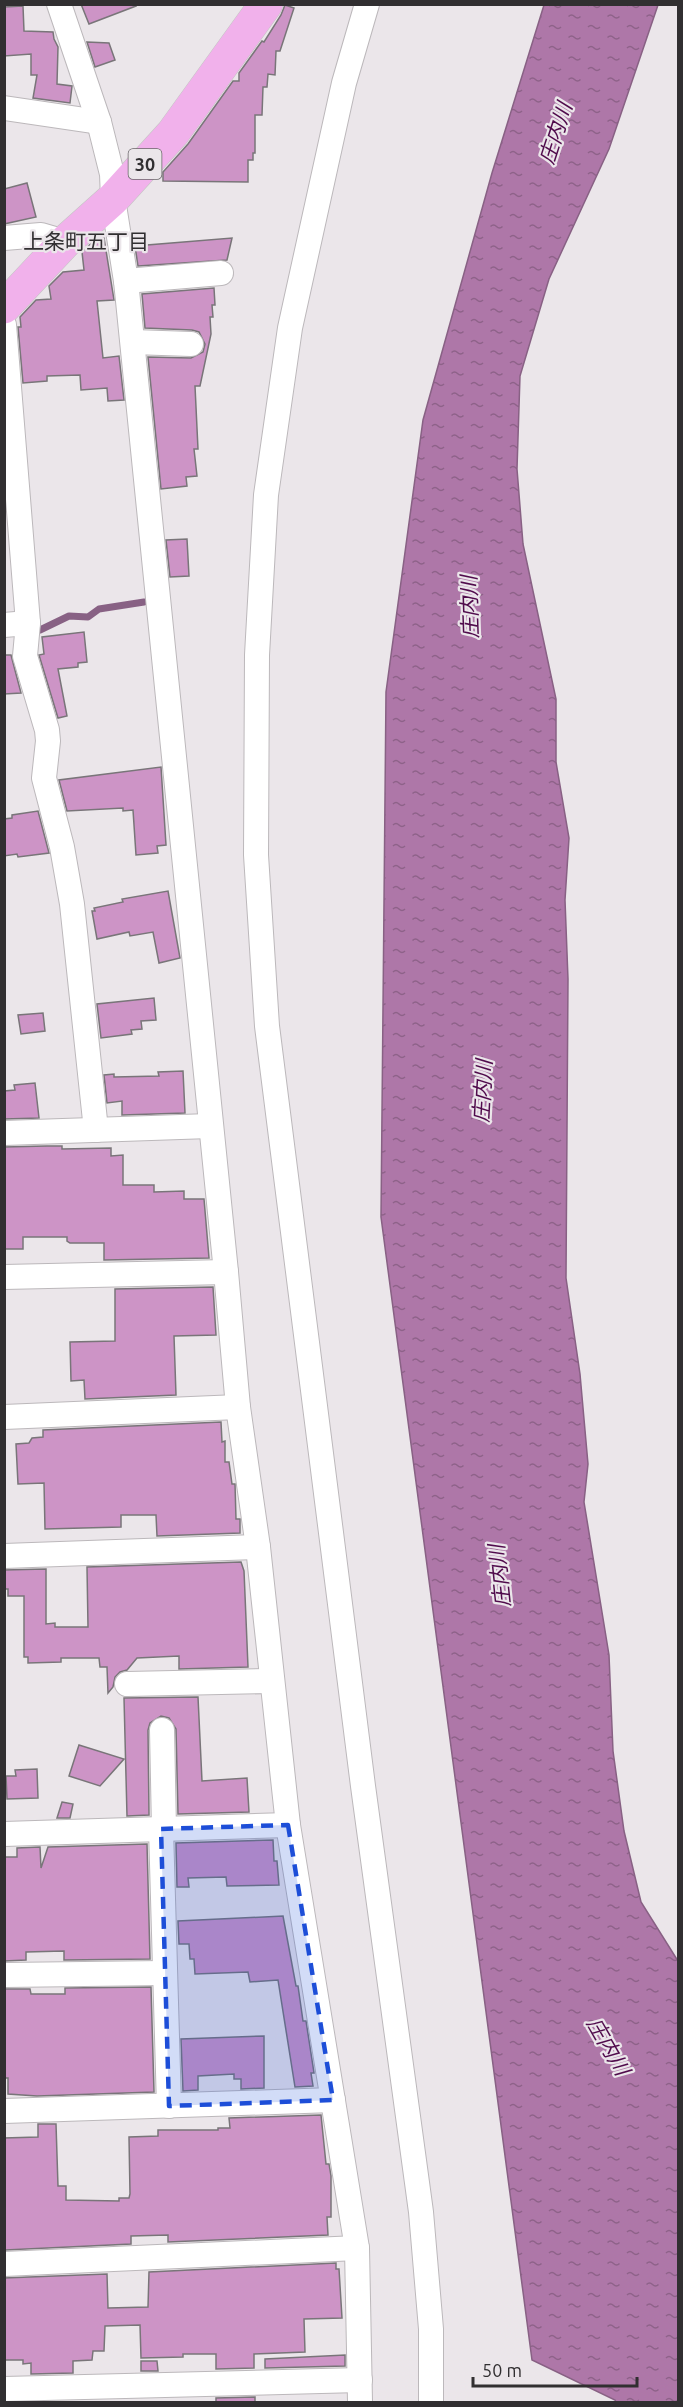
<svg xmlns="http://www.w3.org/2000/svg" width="683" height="2407" viewBox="0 0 683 2407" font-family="Ubuntu,'Noto Sans JP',sans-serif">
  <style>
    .water { fill: url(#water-ripples); stroke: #886184; stroke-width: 1.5 }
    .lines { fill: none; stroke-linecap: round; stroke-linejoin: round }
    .stream { stroke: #886184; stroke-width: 7 }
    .building { fill: #cd94c6; stroke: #797579; stroke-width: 1.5 }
    .street-casing { stroke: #bcb8bb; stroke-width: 26 }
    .primary-casing { stroke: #c5c5c5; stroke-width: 34 }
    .street { stroke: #fff; stroke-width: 24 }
    .primary { stroke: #f1b1eb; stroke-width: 33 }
    .marked { fill: #1d4ed8; fill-opacity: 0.2; stroke: #1d4ed8; stroke-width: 4.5; stroke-dasharray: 12 8; stroke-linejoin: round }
    .labels { text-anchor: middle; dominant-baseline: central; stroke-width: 4.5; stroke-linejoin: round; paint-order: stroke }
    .shield { fill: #ebe6ea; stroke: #696668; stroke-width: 1.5 }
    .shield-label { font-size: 18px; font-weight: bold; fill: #312f31 }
    .water-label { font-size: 21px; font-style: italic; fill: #500b4c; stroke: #ebe6ea }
    .neighbourhood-label { font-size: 21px; fill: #312f31; stroke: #ebe6ea }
  </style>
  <defs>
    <pattern id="water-ripples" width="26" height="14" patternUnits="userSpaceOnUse" patternTransform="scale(1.5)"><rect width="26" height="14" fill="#ae77a8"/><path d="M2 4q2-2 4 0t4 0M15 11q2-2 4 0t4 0" fill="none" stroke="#8e6289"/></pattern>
  </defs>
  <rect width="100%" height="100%" fill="#ebe6ea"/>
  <path class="water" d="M544,5H658L609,149L549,279L520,376L517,469L523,544L556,699V762L569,838L565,900L568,979L566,1278L580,1374L588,1464L584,1502L609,1655L613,1751L624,1831L641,1902L678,1961V2402H616L615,2400L532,2360L381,1217L386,692L423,420L492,173Z"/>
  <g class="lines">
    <path class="stream" d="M40,630L69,616L88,617L99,609L144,602"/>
  </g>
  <g class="building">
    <path d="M81,4H135L136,6L89,24Z"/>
    <path d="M285,5L294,8L280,51H276L275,75L268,74L267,87H263L262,115H255V153H253V160H248V182L163,181V172L188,144L233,81H239V73L262,41L264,42L281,15Z"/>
    <path d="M23,6L24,31L53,32L54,39L58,47L57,84L72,86L70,103L33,98L37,75H31V54L4,56V7Z"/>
    <path d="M87,42L109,43L115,60L95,67Z"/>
    <path d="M27,183L36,217L4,224V189Z"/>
    <path d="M104,238L114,300L97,301L103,358L119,356L124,400L108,401L107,388L81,390L80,375L47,376V381L23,383L18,327H21L20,317L36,300L51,299L49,286L63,272L84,270L82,252L96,239Z"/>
    <path d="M232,238L227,260L138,266L135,246Z"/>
    <path d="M214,288L215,305H212L213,317H210L211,334L200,386H195L198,449H194L197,476L186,477L187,486L161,489L148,357L191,358L203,352L205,344L199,332L192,330L145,328L142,294Z"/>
    <path d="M187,539L189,576L170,577L166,540Z"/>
    <path d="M84,632L87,662L78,663V667L58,669L67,716L58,718L39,655L44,654L42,637Z"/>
    <path d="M4,655H11L21,693L4,694Z"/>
    <path d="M161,767L166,845L157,846L158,853L136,855L133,810L123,811V808L67,811L59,780Z"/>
    <path d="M38,811L49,853L18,857L17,854L4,856V819L12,818V815Z"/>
    <path d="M168,891L180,958L159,963L153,932L130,936L129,932L97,939L92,911H95L94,908L123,902L122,899Z"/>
    <path d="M154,998L156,1020L141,1021L142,1029L131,1030L132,1034L101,1038L97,1004Z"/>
    <path d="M43,1013L45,1031L21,1034L18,1015Z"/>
    <path d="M183,1071L185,1113L122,1115V1101L107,1103L104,1075L114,1074V1077L159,1076L158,1072Z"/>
    <path d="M35,1083L39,1118L4,1119V1091L15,1090L14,1085Z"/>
    <path d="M47,1146H62V1149L111,1148V1156L123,1155V1185H154V1192L184,1191V1199H204L209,1258L104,1260V1243H70L67,1241V1237H23V1249H5L4,1147Z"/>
    <path d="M213,1287L216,1335L174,1336L176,1395L85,1399L84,1380L71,1381L70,1342L115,1341V1289Z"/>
    <path d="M221,1422L222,1442L225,1441V1462H229L232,1484H235L236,1519H240V1533L157,1536L156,1515H121V1527L45,1529L44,1483L18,1484L16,1444L29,1443L32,1438L43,1437V1430Z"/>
    <path d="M241,1562L244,1571L248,1667L179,1669V1656L137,1658L127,1670L120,1672L115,1677L113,1687L108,1693L107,1667H100L99,1658H61V1662L28,1663V1657H24V1596H8V1589H4V1570L46,1569V1624L55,1623V1627H88L87,1567Z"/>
    <path d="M198,1697L202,1781L247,1778L249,1812L178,1814L176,1729L169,1718L161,1716L150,1723L148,1730L149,1815L127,1816L124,1698Z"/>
    <path d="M79,1745L124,1759L100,1786L69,1776Z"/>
    <path d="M37,1769L38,1798L7,1799L6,1776H16L15,1770Z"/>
    <path d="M62,1802L73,1804L70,1818H57Z"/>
    <path d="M273,1840L274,1861H277L279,1885L227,1886L226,1877L188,1878L189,1887H177L176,1843Z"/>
    <path d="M147,1844L150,1959L64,1960V1951L26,1952V1960L4,1961L5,1857H17V1848L40,1847L41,1868L48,1847Z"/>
    <path d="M283,1916L296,1986H298L303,2021H306L314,2073H311L313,2086L295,2087L278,1980L250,1982L248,1972L195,1974L194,1959H190L189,1944H179L178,1921Z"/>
    <path d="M151,1987L154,2092L37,2096L8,2094V2078H4V1989H30L31,1994H65V1988Z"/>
    <path d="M264,2036V2088L241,2089V2079H234V2074L198,2076V2090L183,2091L181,2039Z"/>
    <path d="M321,2115L326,2164H329L331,2176V2217H327L328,2235L168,2242V2235L131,2236V2244L5,2250L4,2138L38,2137V2124H56L58,2186H66V2200L119,2201V2198H129L130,2194L129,2137L158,2136V2130H218V2128H230L229,2118Z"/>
    <path d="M336,2263V2269H339L342,2318L304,2319L305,2352L254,2354V2368L216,2369V2354H183V2357L141,2358L140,2325L105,2326L104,2351H93L92,2360L73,2361V2373L31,2374V2363L23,2364V2360H4V2278L107,2274L108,2308L148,2307L149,2272Z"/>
    <path d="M345,2355V2366L265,2368V2359Z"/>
    <path d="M141,2361H157L158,2371H141Z"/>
    <path d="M255,2397V2403H216V2398Z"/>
  </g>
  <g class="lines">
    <defs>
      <g id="street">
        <path d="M59,4L99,122L112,174L113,199L126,281L226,1272L238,1407L258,1547L288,1825L357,2248L360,2402"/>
        <path d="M367,4L344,83L290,328L266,495L257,655L256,855L267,1026L363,1786L421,2212L431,2329V2402"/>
        <path d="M4,108L99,122"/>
        <path d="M4,238L41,235L65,242"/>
        <path d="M126,281L221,273"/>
        <path d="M4,325L28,623L25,656L47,730L48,741L44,778L62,847L72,904L96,1130"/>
        <path d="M133,342L191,344"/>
        <path d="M4,625L28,623"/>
        <path d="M4,1133L210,1126"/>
        <path d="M4,1277L226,1272"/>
        <path d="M4,1417L238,1407"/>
        <path d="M4,1556L258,1547"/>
        <path d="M127,1684L272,1681"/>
        <path d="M162,1730L164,1829"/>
        <path d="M161,1829L169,2106"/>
        <path d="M4,1834L288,1825"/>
        <path d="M4,1975L164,1973"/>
        <path d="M4,2111L333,2100"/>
        <path d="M4,2264L357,2248"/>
        <path d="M4,2389L360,2380"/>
      </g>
      <path id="primary" d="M4,307L65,242L113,199L173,133L266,4"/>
    </defs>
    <use href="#street" class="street-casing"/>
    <use href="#primary" class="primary-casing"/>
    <use href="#street" class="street"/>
    <use href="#primary" class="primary"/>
  </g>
  <path class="marked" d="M288,1825L333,2100L169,2106L161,1829Z"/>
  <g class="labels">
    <rect class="shield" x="128.5" y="149" width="33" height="30" rx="4.5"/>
    <g class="shield-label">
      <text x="145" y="164">30</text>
    </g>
    <g class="water-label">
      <text transform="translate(555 133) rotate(-72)">庄内川</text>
      <text transform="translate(469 607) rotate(-92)">庄内川</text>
      <text transform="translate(482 1091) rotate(-87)">庄内川</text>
      <text transform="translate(499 1576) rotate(-96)">庄内川</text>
      <text transform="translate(609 2046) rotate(60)">庄内川</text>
    </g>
    <g class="neighbourhood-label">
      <text x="86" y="241">上条町五丁目</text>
    </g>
  </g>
  <rect width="683" height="2407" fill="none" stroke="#312f31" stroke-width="12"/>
  <path d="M473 2377v9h164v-9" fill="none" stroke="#312f31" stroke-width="3"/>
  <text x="482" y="2377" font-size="18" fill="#312f31" stroke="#ebe6ea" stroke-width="4.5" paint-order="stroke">50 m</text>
</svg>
